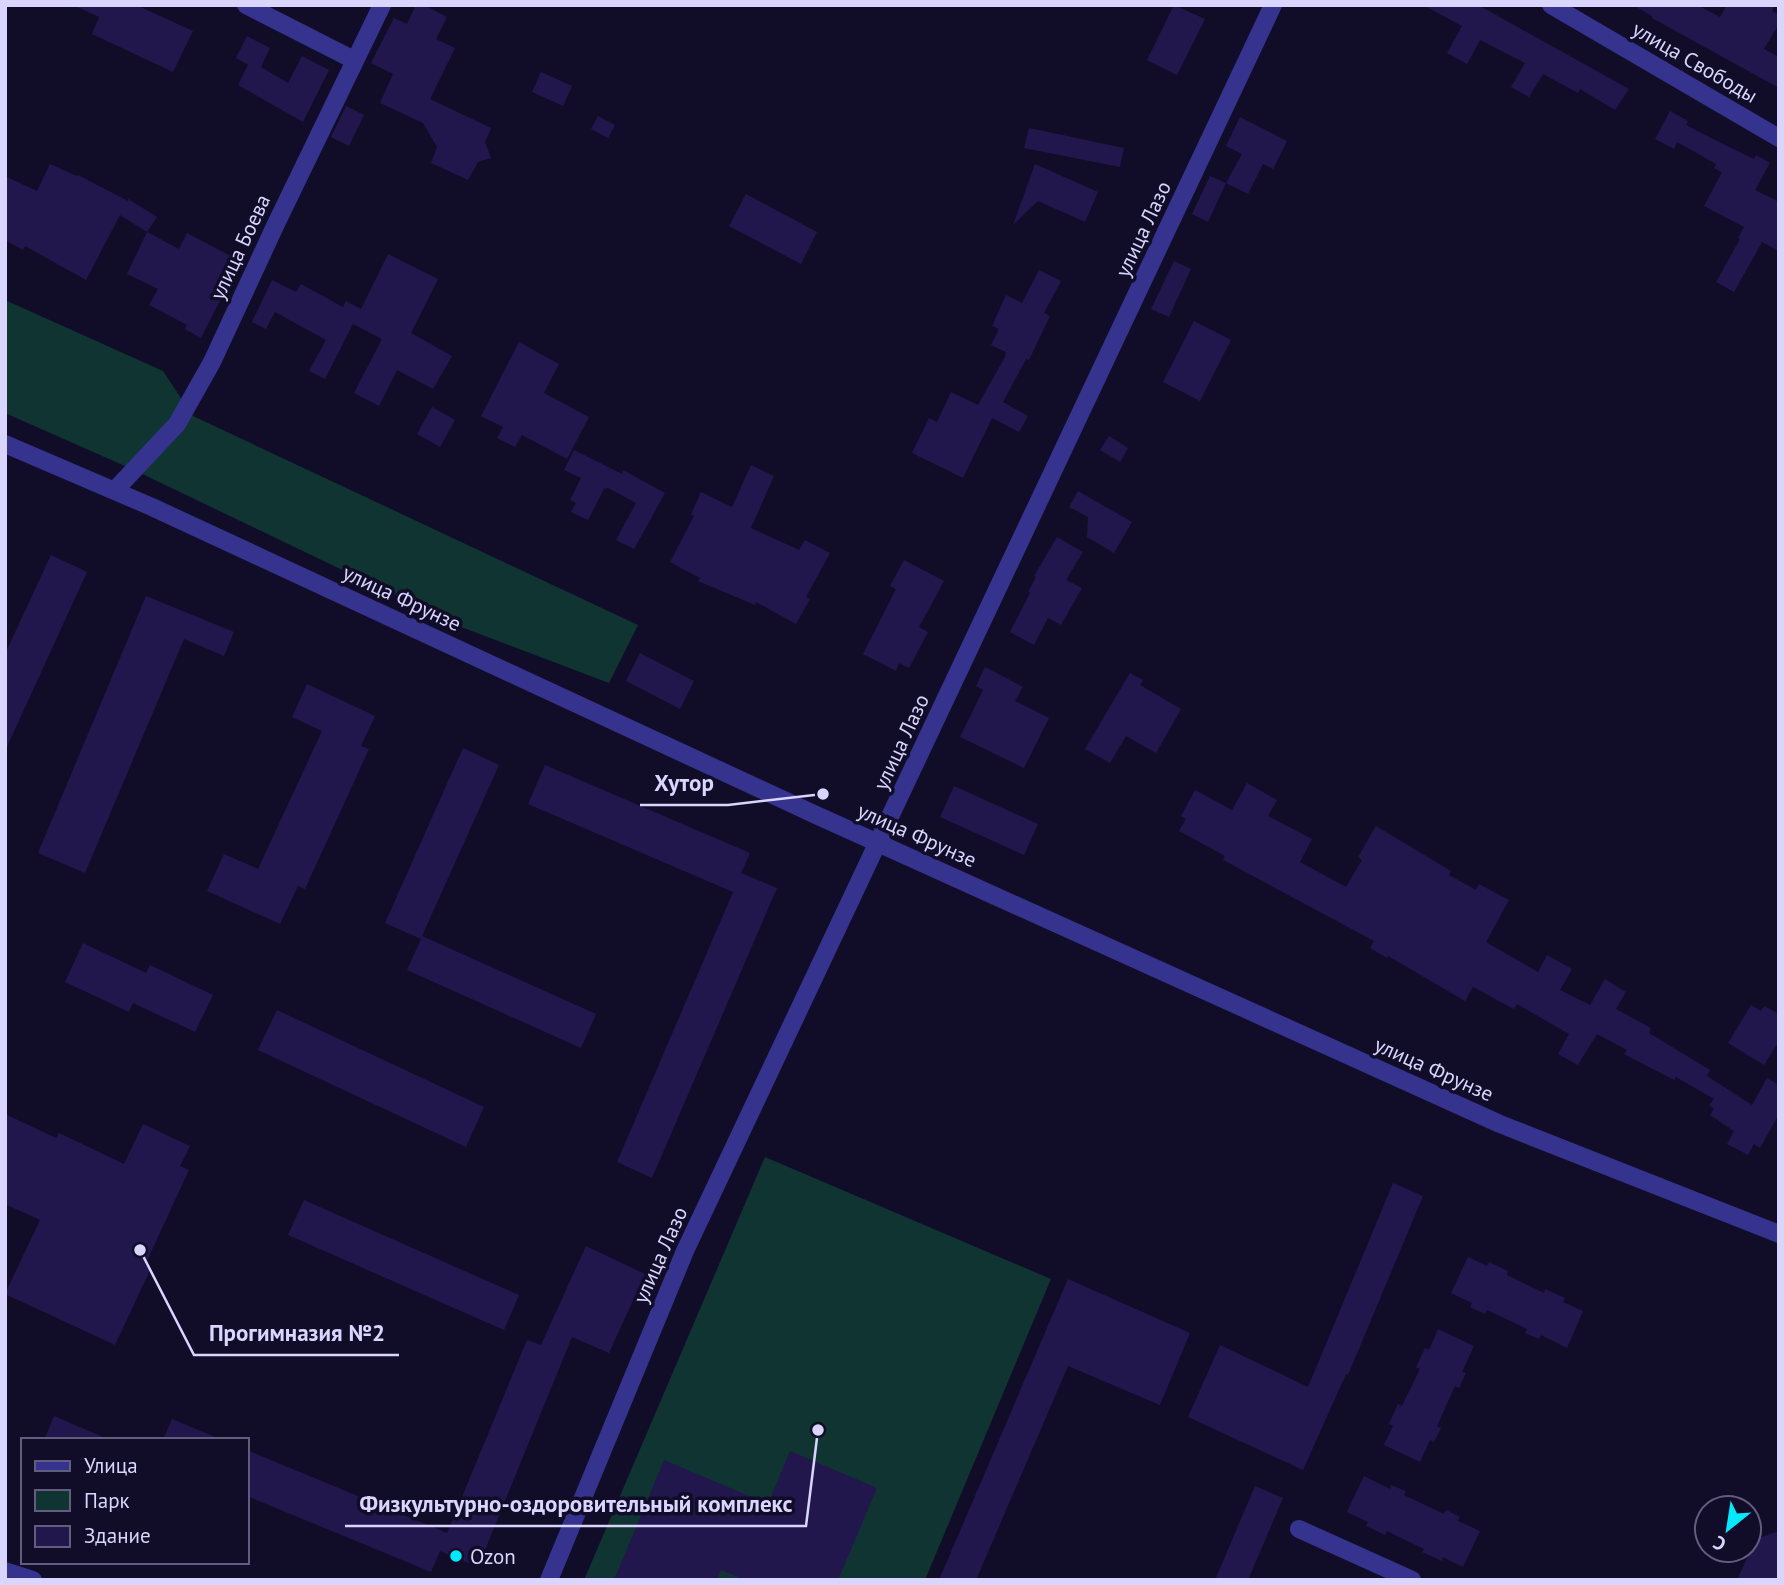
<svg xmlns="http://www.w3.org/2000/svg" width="1784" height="1585" viewBox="0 0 1784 1585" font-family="'PT Sans',sans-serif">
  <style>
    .green { fill: #0f3432 }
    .building { fill: #21174c }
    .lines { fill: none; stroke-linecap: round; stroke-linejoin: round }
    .minor { stroke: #35338d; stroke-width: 18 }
    .tertiary { stroke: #35338d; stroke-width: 18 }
    .poi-dot { fill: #01e9ff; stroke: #110d29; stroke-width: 2.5 }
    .labels { text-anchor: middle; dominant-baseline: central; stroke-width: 7; stroke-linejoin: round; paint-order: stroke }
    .street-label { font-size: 21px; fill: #d9d5ff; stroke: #110d29 }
    .poi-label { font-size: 21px; fill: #d9d5ff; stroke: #110d29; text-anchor: start }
    .leader { fill: none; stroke: #d9d5ff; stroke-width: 2.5 }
    .callout-dot { fill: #d9d5ff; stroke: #110d29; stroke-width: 2.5 }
    .callout-label { font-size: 23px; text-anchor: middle; font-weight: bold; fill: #d9d5ff; stroke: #110d29; stroke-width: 7; stroke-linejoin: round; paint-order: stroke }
  </style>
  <rect width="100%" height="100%" fill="#110d29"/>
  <g class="green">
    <path d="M5,300L163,371L193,416L638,625L609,683L461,627L134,470L5,413Z"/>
    <path d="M765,1157L1051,1279L925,1580H584Z"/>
  </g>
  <g class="building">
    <path d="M73,5H136L193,31L173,72L92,34L99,17Z"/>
    <path d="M416,5H424L447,17L436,39L455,48L430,99L491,128L485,142L491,158L478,162L468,180L431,163L437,147L423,123L380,103L393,74L371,63L394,18L407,24Z"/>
    <path d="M1174,5L1205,19L1177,75L1147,60Z"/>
    <path d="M1423,5H1478L1629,89L1615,110L1580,89L1578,93L1543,74L1529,97L1511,87L1525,63L1480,40L1467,64L1447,53L1462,26Z"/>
    <path d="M1633,5H1697L1720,17L1727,5H1775L1772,11L1779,14V24L1764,49L1779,57V88L1652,18V16Z"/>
    <path d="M247,36L270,48L261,67L288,83L302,56L329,70L303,122L238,85L248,65L236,58Z"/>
    <path d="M541,72L572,86L563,106L532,92Z"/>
    <path d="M346,106L364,115L349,146L331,137Z"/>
    <path d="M1670,111L1688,121L1686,125L1725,145L1754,159L1756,155L1770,163L1755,190L1779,202V251L1762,242L1734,292L1716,282L1740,239L1738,238L1744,227L1704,206L1722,172L1714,168L1716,164L1677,142L1674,149L1655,139Z"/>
    <path d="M598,116L615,125L608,138L591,129Z"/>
    <path d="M1240,117L1287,141L1273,169L1263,164L1248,194L1226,183L1242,154L1226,146Z"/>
    <path d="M1029,128L1124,148L1120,167L1024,148Z"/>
    <path d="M50,164L77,176L78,175L128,201V199L157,217L147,232L120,215L86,280L25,246L23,250L5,240V176L37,191Z"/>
    <path d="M1035,164L1098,192L1085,222L1038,201L1013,225Z"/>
    <path d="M1210,176L1226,183L1208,222L1192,214Z"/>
    <path d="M746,194L817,232L801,264L729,226Z"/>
    <path d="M147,232L179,249L187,233L240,261L201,338L185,329L187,325L149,305L158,289L127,274Z"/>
    <path d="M388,254L438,279L411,333L452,356L433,389L397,370L379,406L354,393L382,339L353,324L325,379L309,371L326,340L275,312L266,329L252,322L272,280L296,292L301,284L343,307L346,301L361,309Z"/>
    <path d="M1174,261L1191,269L1169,317L1151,309Z"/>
    <path d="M1039,270L1061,281L1044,313L1050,316L1029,360L1026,359L1003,402L1028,416L1019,432L992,418L963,478L912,453L929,418L937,422L951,392L978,405L1005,357L1006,352L991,345L999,329L992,326L1006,295L1022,303Z"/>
    <path d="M1194,321L1231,340L1200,401L1163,382Z"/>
    <path d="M519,342L559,364L544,393L589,417L567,459L522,435L515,447L497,438L503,427L481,416Z"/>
    <path d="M432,407L455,420L440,447L417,434Z"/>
    <path d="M1109,436L1128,448L1120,462L1100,450Z"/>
    <path d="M574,450L622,474L623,470L665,493L634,549L616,540L636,503L608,488L604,489L588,520L571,512L576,503L570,500L581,478L564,470Z"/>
    <path d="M751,465L774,476L751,528L799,550L805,540L830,553L806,597L810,599L796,624L756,602L755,605L698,581L700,578L670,562L694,516L691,514L701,492L732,507Z"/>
    <path d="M1078,491L1132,522L1114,553L1087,537L1088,517L1069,507Z"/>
    <path d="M1057,537L1083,552L1066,580L1082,588L1061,625L1048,618L1034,645L1010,632L1030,593L1028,592L1036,577L1034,576Z"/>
    <path d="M51,555L87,572L5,751V654Z"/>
    <path d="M904,560L944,581L919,627L928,632L909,668L899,663L896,671L863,654L896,589L890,586Z"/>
    <path d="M146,596L234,632L224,656L184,639L85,873L38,853Z"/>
    <path d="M640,653L694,681L680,709L626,681Z"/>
    <path d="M985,667L1023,687L1015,701L1049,718L1024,768L960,737L983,690L976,686Z"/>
    <path d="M1130,673L1143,680L1140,685L1181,709L1156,753L1126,736L1110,763L1085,749Z"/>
    <path d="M307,684L375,716L361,746L369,749L305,889L298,886L280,924L207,891L224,854L258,869L322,731L292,717Z"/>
    <path d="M463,748L499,765L422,936L596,1014L581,1048L407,970L421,939L385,923Z"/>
    <path d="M545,765L750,853L741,873L777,888L652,1178L617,1162L733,892L528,804Z"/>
    <path d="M1247,783L1277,800L1268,816L1312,839L1300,862L1346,887L1362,860L1358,857L1376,826L1451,871L1449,875L1476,890L1479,884L1509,900L1486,942L1538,972L1547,955L1572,969L1560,990L1590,1005L1605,979L1626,992L1616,1009L1651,1028L1649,1033L1710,1070L1707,1076L1752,1105L1767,1078L1779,1085V1114L1760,1148L1754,1144L1748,1155L1727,1144L1734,1131L1710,1115L1714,1109L1709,1105L1714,1099L1676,1077L1674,1080L1624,1054L1627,1050L1597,1034L1578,1065L1558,1054L1569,1034L1517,1004L1514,1009L1473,987L1465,1001L1388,956L1387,958L1370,948L1374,941L1223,860L1225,856L1179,831L1186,819L1181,816L1195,790L1232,810Z"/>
    <path d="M954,786L1038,824L1024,855L940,817Z"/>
    <path d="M83,943L146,973L150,965L213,995L195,1032L133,1003L129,1012L65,982Z"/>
    <path d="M1751,1005L1761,1011L1764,1006L1779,1014V1041L1764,1065L1728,1043Z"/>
    <path d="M277,1010L484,1107L466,1147L258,1050Z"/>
    <path d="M5,1114L56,1138L59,1133L124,1164L143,1124L190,1146L180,1166L189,1170L145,1265L151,1268L115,1345L5,1294L40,1220L5,1204Z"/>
    <path d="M1393,1183L1423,1196L1348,1375L1346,1374L1303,1470L1188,1417L1220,1345L1308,1387Z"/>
    <path d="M304,1200L519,1295L504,1330L288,1235Z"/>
    <path d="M586,1246L645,1274L609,1353L572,1337L478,1567L440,1551L431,1572L247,1496V1450L447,1533L527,1340L541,1345Z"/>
    <path d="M1468,1257L1487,1266L1489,1262L1508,1271L1507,1275L1544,1293L1545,1289L1565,1298L1563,1302L1583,1311L1567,1348L1541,1335L1539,1339L1525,1333L1527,1329L1487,1310L1485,1314L1470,1307L1472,1303L1451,1293Z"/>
    <path d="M1068,1279L1190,1333L1160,1405L1068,1366L976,1580H939Z"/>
    <path d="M1438,1329L1474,1346L1462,1372L1466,1373L1459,1388L1455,1386L1437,1426L1441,1428L1434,1442L1430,1440L1420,1462L1384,1445L1393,1426L1389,1424L1398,1404L1402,1406L1420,1369L1416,1367L1425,1348L1429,1350Z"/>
    <path d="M54,1416L110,1440H44Z"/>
    <path d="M172,1419L220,1439V1440H163Z"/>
    <path d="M790,1451L877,1488L838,1580H745L721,1570L717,1580H614L664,1460L768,1504Z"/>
    <path d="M1364,1476L1390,1489L1391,1485L1406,1491L1404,1495L1444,1514L1446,1510L1460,1517L1458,1521L1480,1531L1463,1567L1443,1557L1442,1561L1422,1552L1424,1549L1387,1531L1385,1535L1366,1526L1368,1522L1347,1512Z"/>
    <path d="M1255,1486L1283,1498L1248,1580H1215Z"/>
    <path d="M1779,1531V1580H1737L1756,1539Z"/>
  </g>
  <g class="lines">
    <g class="minor">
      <path d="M246,5L354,60"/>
      <path d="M1551,5L1779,138"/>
      <path d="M5,444L152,507L816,815L1500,1124L1779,1234"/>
      <path d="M115,490L177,424L212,362L275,226L382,5"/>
      <path d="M1299,1529L1412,1580"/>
      <path d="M549,1580L685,1251L1273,5"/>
    </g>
    <path class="tertiary" d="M5,1571L33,1580"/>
  </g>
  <circle class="poi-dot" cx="456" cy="1556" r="7"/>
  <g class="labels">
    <g class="street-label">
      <text transform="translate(1695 62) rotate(30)">улица Свободы</text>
      <text transform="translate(1143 229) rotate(-65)">улица Лазо</text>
      <text transform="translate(240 247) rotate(-65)">улица Боева</text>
      <text transform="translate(402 598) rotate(25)">улица Фрунзе</text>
      <text transform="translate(901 742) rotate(-65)">улица Лазо</text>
      <text transform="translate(917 835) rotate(24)">улица Фрунзе</text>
      <text transform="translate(1434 1069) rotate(24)">улица Фрунзе</text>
      <text transform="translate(660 1255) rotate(-66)">улица Лазо</text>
    </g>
    <g class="poi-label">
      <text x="470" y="1556">Ozon</text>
    </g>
  </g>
  <path class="leader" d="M823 794L728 805H640M140 1250L194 1355H399M818 1430L806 1526H345"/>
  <g class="callout-dot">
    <circle cx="823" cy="794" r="7"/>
    <circle cx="140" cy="1250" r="7"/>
    <circle cx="818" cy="1430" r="7"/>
  </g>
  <g class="callout-label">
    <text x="684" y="791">Хутор</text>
    <text x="297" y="1341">Прогимназия №2</text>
    <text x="576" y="1512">Физкультурно-оздоровительный комплекс</text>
  </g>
  <rect width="1784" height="1585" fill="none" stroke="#d9d5ff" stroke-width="14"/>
  <rect x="21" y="1438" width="228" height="126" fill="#110d29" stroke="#615d7f" stroke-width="2"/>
  <rect x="35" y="1461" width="35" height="10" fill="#35338d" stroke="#615d7f" stroke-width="2"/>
  <text x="84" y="1473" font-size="21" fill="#d9d5ff">Улица</text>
  <rect x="35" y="1490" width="35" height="21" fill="#0f3432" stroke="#615d7f" stroke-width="2"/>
  <text x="84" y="1508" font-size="21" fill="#d9d5ff">Парк</text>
  <rect x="35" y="1526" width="35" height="21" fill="#21174c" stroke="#615d7f" stroke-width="2"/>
  <text x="84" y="1543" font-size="21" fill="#d9d5ff">Здание</text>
  <g transform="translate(1728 1529) rotate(210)"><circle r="33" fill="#110d29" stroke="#615d7f" stroke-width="2"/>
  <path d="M0-5L12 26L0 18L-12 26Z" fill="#01e9ff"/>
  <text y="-10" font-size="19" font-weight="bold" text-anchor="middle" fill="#d9d5ff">С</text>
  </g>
</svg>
